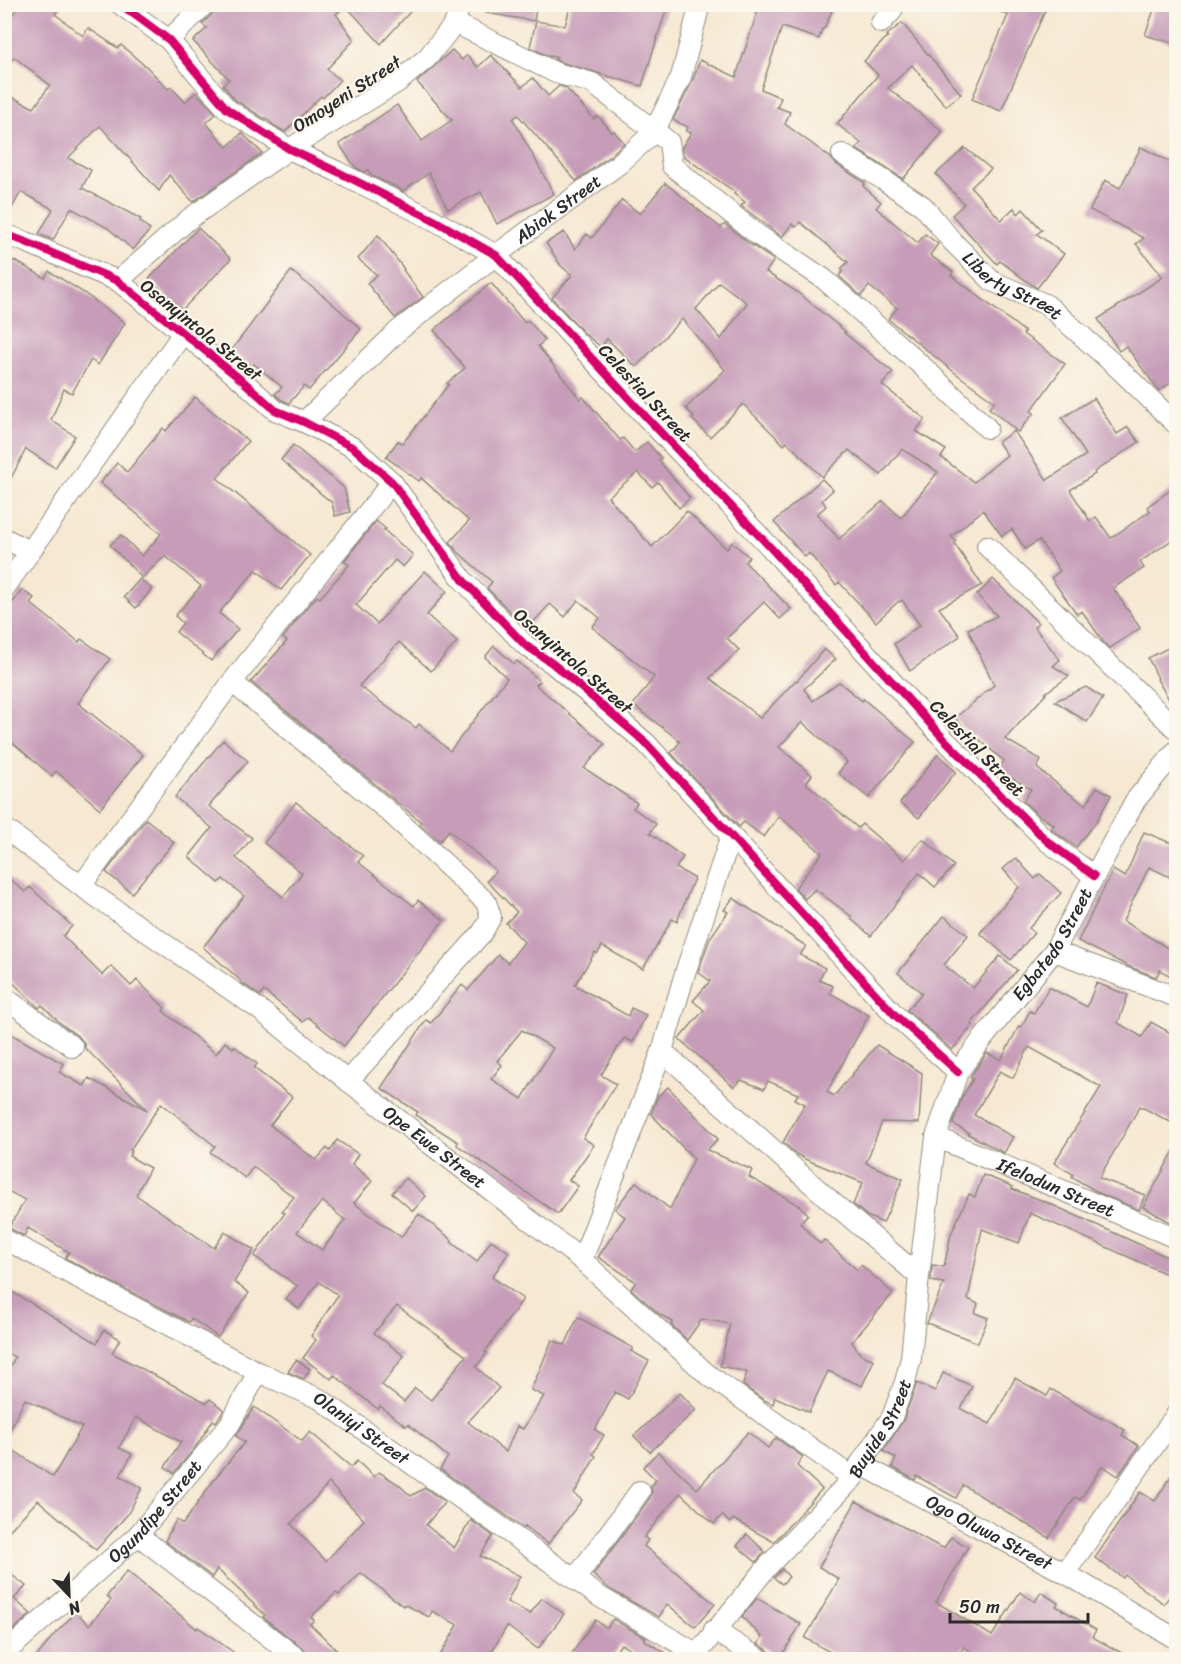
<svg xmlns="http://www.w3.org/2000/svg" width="1181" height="1664" viewBox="0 0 1181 1664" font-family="Sriracha,sans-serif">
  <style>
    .building { fill: #c69cb8; fill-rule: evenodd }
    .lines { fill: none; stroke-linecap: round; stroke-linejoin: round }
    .minor-casing { stroke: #908a7e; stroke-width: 22 }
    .minor { stroke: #fff; stroke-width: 20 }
    .cycleway-casing { stroke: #fbf7ec; stroke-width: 11 }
    .cycleway { stroke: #d6006c; stroke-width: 8 }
    .labels { text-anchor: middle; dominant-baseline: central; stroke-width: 4.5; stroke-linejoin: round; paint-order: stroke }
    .street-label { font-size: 18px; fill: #2b2b2b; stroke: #fbf7ec }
  </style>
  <rect width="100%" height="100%" fill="#fbf7ec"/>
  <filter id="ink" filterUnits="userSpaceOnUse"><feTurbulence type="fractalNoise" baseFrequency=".0167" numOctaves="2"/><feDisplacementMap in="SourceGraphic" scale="12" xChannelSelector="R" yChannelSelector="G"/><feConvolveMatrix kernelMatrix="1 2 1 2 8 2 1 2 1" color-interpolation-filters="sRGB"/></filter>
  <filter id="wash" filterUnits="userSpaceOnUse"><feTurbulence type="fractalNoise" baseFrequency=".008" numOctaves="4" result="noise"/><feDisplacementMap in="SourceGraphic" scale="24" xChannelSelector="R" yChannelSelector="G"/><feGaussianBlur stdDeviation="1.35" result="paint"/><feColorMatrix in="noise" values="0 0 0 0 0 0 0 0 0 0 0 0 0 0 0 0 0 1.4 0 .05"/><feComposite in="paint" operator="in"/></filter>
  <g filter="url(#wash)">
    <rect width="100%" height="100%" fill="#f6e8d2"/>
    <g id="blocks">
      <g class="building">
        <path d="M21,4H63L55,14L83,36L88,28L118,48L121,45L144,65H145L168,89L171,87L185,102L196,92L216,114L206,123L227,147L242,133L262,153L193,202L169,175L159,191L100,126L68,158L91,170L82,188L141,219L140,221L150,230L133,250L108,228L71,208L53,240L39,234L53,209L21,192L4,222V93L34,108L50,85L14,57L4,71V24Z"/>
        <path d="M217,4H417L381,44L346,6L336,14L354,40L327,69L340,80L323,98L321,96L285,132L273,125L266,118L265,119L235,100L223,85L229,79L193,41L207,28L202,24L214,12Z"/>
        <path d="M486,4H537L534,21L486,13Z"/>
        <path d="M571,4H668L642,86L560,62L555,59L557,57L548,56L530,47L536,21L565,26Z"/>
        <path d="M760,4H835L824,29H822L819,39L782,27L761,89L781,98L777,107L790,112L785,124L831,158L836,164L865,183L863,186L881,202L876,208L918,243L925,234L938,244L930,255L953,272L951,275L1025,332L1023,334L1065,364L1031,411L1034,413L1018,432L989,408L995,402L954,372L888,319L897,308L869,286L861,296L839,276L843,271L841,269L848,262L800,222L796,227L792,224L782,237L741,206L745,202L734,194L735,192L683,156L682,147L691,133L686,131L688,127L673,120L692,82L700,60L736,77Z"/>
        <path d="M984,4H1048L1001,111L972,99L1008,15Z"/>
        <path d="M1156,4H1176V44L1145,35Z"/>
        <path d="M902,23L961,94L946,106L912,65L888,88L943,132L903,179L856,149L861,143L837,124L878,75L864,61L888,36L887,35Z"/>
        <path d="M452,50L462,60L467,55L478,67L491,55L522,87L533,78L548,96L559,86L566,88L594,119L598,116L612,132L614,131L624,143L611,155L576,181L518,115L513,119L554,194L497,224L481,192L448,209L429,173L403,191L395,186H394L372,176L368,170L364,172L355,167L339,144L397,105L422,141L452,120L417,82Z"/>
        <path d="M1141,147L1176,165V379L1159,391L1126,346L1119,351L1098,319L1163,277L1136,244L1144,238L1090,210L1105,180L1120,188Z"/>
        <path d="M965,148L991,169L971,187L1001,220L1014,208L1018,214L1023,209L1042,230L1037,234L1064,254L1037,288L1032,285L1000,261L997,264L952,215L964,204L936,174Z"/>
        <path d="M665,183L721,228L725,224L751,245L774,260L766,272L797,292L846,332L844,333L893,372L882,385L925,419L916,431L946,450L941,457L974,482L1007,455L998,442L1014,431L1047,480L1086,455L1062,418L1094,398L1117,434L1128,427L1139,442L1094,472L1095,474L1070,490L1090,521L1096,517L1111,538L1150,511L1147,507L1176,486V537L1140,562L1144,568L1113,588L1140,628L1110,648L1104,643L1082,611L1077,614L1051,578L1060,571L1039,540L1025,549L1012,529L1002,536L983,510L951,536L956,541L954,543L982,585L939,608L960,636L910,671L894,644L920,625L902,600L900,602L899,601L876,622L839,582L836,585L809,553L805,557L774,522L822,479L833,490L822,500L826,506L817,514L839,539L883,501L901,518L938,472L902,449L881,475L849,450L822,477L787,442L784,445L743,404L710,437L692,419L694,417L686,408L725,370L682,319L636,367L607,339L601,347L585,334L552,298L572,275L561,266L546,243L564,232L575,249L587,234L592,238L622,200L640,214ZM719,282L747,303L721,339L696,309Z"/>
        <path d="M198,228L231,259L182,310L149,279Z"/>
        <path d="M378,235L404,269L403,270L423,297L395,318L367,283L377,275L358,259Z"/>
        <path d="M4,257L17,262L45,278L49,271L84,293L125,323L98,365L91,360L72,393L64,389L51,420L75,436L55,468L26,449L4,492Z"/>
        <path d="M291,271L326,298L361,329L309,390L304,386L289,403L282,400L275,394L282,387L254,364L253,366L230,352Z"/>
        <path d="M491,283L525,323L528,320L545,340L538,346L580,399L583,397L620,440L623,438L635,452L647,442L661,458L659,460L669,473L690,498L679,508L658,482L652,487L638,472L608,497L652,547L687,511L727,549L732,542L749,557L745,562L791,609L780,619L764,602L727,638L739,650L710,678L760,718L796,680L797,681L824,649L836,659L804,689L813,701L839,682L862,701L863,699L915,742L869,798L838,773L847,762L802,722L779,747L812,775L806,783L858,828L862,824L904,860L923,839L954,866L935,887L919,873L871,936L851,919L852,917L815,889L805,899L795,888L822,853L779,816L764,837L744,822L739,827L671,753L680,742L678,741L679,740L633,705L654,677L592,627L600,618L578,600L565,617L550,604L527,629L487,588L492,582L457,551L450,542L469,521L421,478L419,481L386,457L398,441L403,443L449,384L447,383L465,368L434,330Z"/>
        <path d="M195,397L248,441L217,478L310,555L281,590L256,570L219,613L238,629L211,661L176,632L183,623L175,616L201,586L165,556L142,578L110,545L121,535L142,556L161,534L100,483L117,463L127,472L163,428L166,431Z"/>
        <path d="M293,445L344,488L350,512L335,516L332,503L281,460Z"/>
        <path d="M376,521L386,529L384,530L413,555L403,567L395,560L356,605L377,624L425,571L447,591L427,615L457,642L431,671L399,642L359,686L416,728L419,724L450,751L507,678L485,657L494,646L514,664L517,661L540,681L536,685L605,744L584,768L637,803L633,808L656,824L650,833L683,857L676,868L694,878L677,922L672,919L643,969L602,946L597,954L595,952L575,985L628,1016L631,1008L646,1015L633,1042L624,1038L601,1075L616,1084L583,1138L594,1145L569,1180L578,1186L558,1214L457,1145L458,1142L416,1115L418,1112L381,1088L426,1020L431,1023L462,985L468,990L498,955L508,963L524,942L506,923L517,912L487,881L496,871L449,830L440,841L419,824L421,822L251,682L287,641L283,638L300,616L317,596L320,598L349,565L344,561ZM522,1030L553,1048L522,1099L491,1079L502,1065L497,1061Z"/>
        <path d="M140,579L152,589L136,608L124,597Z"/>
        <path d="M993,579L1038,623L1034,627L1060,660L1053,666L1069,676L1045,693L1046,694L1005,739L1041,760L1037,768L1060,786V787L1086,805L1097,787L1111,795L1096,822L1076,847L1055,832L1051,828L1054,825L1038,815L1023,801L1031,789L998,770L1004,761L974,735L972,737L955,718L994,685L968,629L997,616L977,595Z"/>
        <path d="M22,590L34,598L30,603L79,642L81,639L110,659L78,703L143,755L100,809L56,771L52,776L13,743L4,754V614Z"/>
        <path d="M1176,644V711L1157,679L1158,678L1148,658Z"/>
        <path d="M1086,687L1103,698L1087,722L1055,701Z"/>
        <path d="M223,740L248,761L209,806L252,838L236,858L283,897L302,873L264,843L296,802L363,856L358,862L414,906L418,900L444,920L344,1046L308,1017L303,1022L264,991L260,996L241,982V981L203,947L244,896L223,879L219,883L189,857L212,828L175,797Z"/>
        <path d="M938,754L956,772L929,804L919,818L900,803Z"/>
        <path d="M146,819L174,842L132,893L106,872Z"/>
        <path d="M1144,832L1176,845V880L1149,867L1123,921L1176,953V979L1160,970L1156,977L1130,967L1078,941L1113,870L1125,877Z"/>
        <path d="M1016,858L1035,879L1040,874L1061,893L1029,928L1034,933L1011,960L980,933L1019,887L1003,869Z"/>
        <path d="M4,874L25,892L30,887L72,926L63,936L102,975L111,966L131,986L137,980L165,1008L163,1011L216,1054L225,1042L233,1048L234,1046L257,1064L254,1068L292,1097L270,1125L316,1160L327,1148L330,1151L337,1140L358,1154L352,1164L372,1181L354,1203L401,1237L419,1214L452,1240L451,1242L477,1262L491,1240L509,1252L492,1277L523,1299L485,1352L487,1353L476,1367L499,1388L468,1422L506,1452L517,1426L523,1429L544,1396L531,1390L552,1340L565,1345L578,1317L633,1348L631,1351L649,1361L628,1399L615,1392L595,1430L604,1435L593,1454L596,1456L574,1494L582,1500L548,1544L525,1526L524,1528L440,1469L448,1457L408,1424L406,1426L380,1406L378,1409L334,1375L331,1379L303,1358L316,1340L311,1336L338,1295L319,1282L299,1309L286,1299L297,1286L254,1256L285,1213L282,1211L294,1197L253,1167L245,1178L210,1152L215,1146L161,1103L130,1150L132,1151L129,1156L150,1168L136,1195L214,1248L225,1232L254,1250L234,1282L249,1293L218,1337L191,1318L189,1322L65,1258L69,1252L28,1228L24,1236L9,1228L25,1200L4,1189V1030L64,1064L59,1072L84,1086L89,1078L147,1110L85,1048L84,1043L80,1038L59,1022L42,1005L39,1008L38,1007L4,974ZM322,1201L345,1220L322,1250L297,1232ZM397,1306L466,1356L431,1400L415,1388L404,1402L382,1385L404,1356L374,1333Z"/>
        <path d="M733,898L806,946L800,955L825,968L819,980L833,986L830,993L869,1015L827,1092L834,1096L877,1045L922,1073L919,1123L882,1122L866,1163L903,1179L883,1223L867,1216L853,1204L863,1183L805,1159L796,1154L783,1142L805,1104L795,1099L798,1094L768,1081L764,1089L741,1080L734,1087L679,1039L704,1010L693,1001L710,981L698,972L710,938L728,912L724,910Z"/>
        <path d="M944,916L968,935L944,965L973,988L1000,956L1017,970L971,1024L973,1025L952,1050L907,1010L922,993L898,973Z"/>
        <path d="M1096,983L1128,995L1118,1023L1142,1037L1151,1022L1176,1036V1125L1140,1106L1099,1178L1145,1195L1139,1210L1101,1194L1072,1177L1073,1174L1054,1163L1101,1087L1029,1047L1013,1078L1000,1071L974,1115L1013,1137L1004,1153L968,1134L969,1133L953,1124L962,1097L973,1079L970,1077L987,1053L1001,1060L1019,1026L1021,1027L1030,1011L1034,1013L1049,987L1087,1007Z"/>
        <path d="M668,1087L718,1139L707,1150L752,1170L749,1177L800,1206L808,1214L800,1223L820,1244L824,1240L857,1270L861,1265L893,1293L852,1342L860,1354L874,1360L862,1386L828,1371L809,1412L775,1397L773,1404L764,1400L743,1385L747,1372L720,1366L730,1324L702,1319L687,1340L671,1325L673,1322L659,1314L631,1289L636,1282L598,1257L625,1217L615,1209L636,1182L670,1209L694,1159L651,1114L658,1096Z"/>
        <path d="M1176,1147V1215L1172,1223L1143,1207Z"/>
        <path d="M983,1175L1004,1183L1013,1187L1012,1189L1046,1202L1176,1261L1171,1276L1030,1213L1019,1243L982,1229L968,1299L978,1304L975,1313L988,1318L978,1343L927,1323L944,1283L931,1281L932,1265L944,1267L951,1234L969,1194L975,1197Z"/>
        <path d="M406,1178L426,1196L413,1211L392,1193Z"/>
        <path d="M4,1287L97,1343L104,1330L120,1339L112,1353L207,1403L210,1399L224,1410L216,1422L213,1420L195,1448L174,1473L165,1467L181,1442L136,1417L119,1448L132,1454L120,1476L142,1488L127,1515L96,1550L38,1500L4,1536V1444L53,1477L82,1427L25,1399L4,1442V1379L15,1357L4,1352Z"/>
        <path d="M296,1360L310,1369L304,1379L288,1372Z"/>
        <path d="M943,1373L972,1386L961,1409L990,1424L1015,1378L1047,1396L1051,1389L1102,1419L1103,1417L1125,1430L1122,1435L1139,1446L1118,1476L1103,1466L1100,1469L1080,1500L1075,1497L1049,1538L963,1485L956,1498L917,1476L915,1480L892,1467L896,1458L883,1451L903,1421L917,1383L935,1391Z"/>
        <path d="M680,1393L696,1410L650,1452L634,1436Z"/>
        <path d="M254,1407L302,1441L310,1432L351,1467L357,1461L374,1477L379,1472L398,1484L411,1496L425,1488L445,1502L426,1525L454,1548L471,1520L493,1536L480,1556L520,1576L507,1602L530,1614L542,1598L564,1614L538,1649L507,1626L487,1659H438L458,1625L432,1611L429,1617L404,1604L403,1606L361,1573L339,1595L336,1593L311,1617L314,1620L310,1624L346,1659H312L306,1651L263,1617L265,1615L217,1569L212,1577L165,1541L176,1520L183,1524L216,1477L245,1442L236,1436ZM329,1483L364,1520L326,1561L291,1524Z"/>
        <path d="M748,1432L768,1448L776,1438L803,1457L797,1466L822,1489L774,1542L733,1519L730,1523L722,1515L714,1524L680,1493L644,1537L648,1540L644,1546L715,1604L695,1627L667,1604L659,1617L611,1590L593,1575L650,1498L652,1492L651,1487L656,1480L643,1467L658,1452L697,1489Z"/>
        <path d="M1176,1468V1587L1164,1604L1125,1575L1123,1578L1095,1558L1140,1492L1155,1501Z"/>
        <path d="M856,1501L938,1546L944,1548L951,1537L968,1547L936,1602L992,1636L1020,1592L1035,1602L1041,1592L1058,1603L1056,1606L1096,1630L1092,1637L1133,1659H982L964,1647L956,1659H842L805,1638L839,1579L819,1567Z"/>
        <path d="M747,1534L765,1552L756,1562L737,1546Z"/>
        <path d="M4,1569L26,1586L14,1599L31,1614L4,1638Z"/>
        <path d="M782,1569L789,1577L782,1584L774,1578Z"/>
        <path d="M127,1571L197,1629L198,1627L243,1659H35L52,1637L76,1612L89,1625L111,1600L107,1596Z"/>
        <path d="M757,1598L801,1624L780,1659L772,1657L768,1650L758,1644L762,1637L742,1617Z"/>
        <path d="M613,1619L646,1638L644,1640L675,1659H645L621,1644L611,1659H568L595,1620L607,1628Z"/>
      </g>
    </g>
  </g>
  <g filter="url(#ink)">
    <use href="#blocks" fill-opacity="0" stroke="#908a7e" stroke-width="1.5"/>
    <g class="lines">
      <defs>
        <g id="minor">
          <path d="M120,4L169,40L227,109L289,149L336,171L432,219L496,255L647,418L770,547L944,739L1047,841L1094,876"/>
          <path d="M455,23L556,73L592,83L669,142L672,166L758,235L824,279L922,366L987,428"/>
          <path d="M881,23L891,12L895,4"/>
          <path d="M169,40L205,4"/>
          <path id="s1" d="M842,154L882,179L923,206L953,242L992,281L1047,305L1117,367L1176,424"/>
          <path d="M4,234L26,242L118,281L244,382L275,410L304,422L354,448L392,482L463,580L525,645L552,663L646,743L895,1015L958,1072"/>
          <path d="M118,281L189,219L289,149L398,82L427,58L455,23L460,4"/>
          <path id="s2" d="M304,422L398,331L496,255L619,164L654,132L681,77L700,4"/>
          <path d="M4,538L29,551"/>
          <path d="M987,546L1176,729"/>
          <path d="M4,589L183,333"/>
          <path d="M232,682L387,810L486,902L491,917L482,933L348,1081"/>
          <path id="s3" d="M4,828L81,886L260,1010L348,1081L582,1260L707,1374L853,1478"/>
          <path d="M81,886L232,682L392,482"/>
          <path d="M1054,951L1176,997"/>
          <path d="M4,997L73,1047"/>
          <path d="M662,1051L832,1202L919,1276"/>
          <path id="s4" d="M936,1137L1176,1238"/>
          <path id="s5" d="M4,1239L258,1372L320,1399L600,1597L696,1653"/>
          <path d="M582,1260L662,1051L686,970L731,836"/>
          <path id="s6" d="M860,1464L1065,1573L1176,1639"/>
          <path d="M138,1535L299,1660"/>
          <path d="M1065,1573L1176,1415"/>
          <path d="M575,1579L640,1491"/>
          <path d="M714,1630L761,1660"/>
          <path id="s7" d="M4,1654L138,1535L230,1424L258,1372"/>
          <path id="s8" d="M692,1660L768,1566L853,1478L860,1464L892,1417L905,1382L911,1358L919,1276L936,1137L958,1072L981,1041L1054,951L1135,801L1176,751"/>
        </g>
      </defs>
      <use href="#minor" class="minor-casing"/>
      <use href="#minor" class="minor"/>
      <defs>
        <g id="cycleway">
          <path d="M120,4L169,40L227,109L289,149L336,171L432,219L496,255L647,418L770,547L944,739L1047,841L1094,876"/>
          <path d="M4,234L26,242L118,281L244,382L275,410L304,422L354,448L392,482L463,580L525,645L552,663L646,743L895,1015L958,1072"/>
        </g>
      </defs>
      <use href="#cycleway" class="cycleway-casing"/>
      <use href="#cycleway" class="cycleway"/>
    </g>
  </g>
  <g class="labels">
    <g class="street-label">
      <text transform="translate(347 94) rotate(-33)">Omoyeni Street</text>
      <text stroke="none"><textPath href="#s2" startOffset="332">Abiok Street</textPath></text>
      <text stroke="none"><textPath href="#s1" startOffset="218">Liberty Street</textPath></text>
      <text transform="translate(201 330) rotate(39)">Osanyintola Street</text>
      <text transform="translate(645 393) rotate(47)">Celestial Street</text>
      <text transform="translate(573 661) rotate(41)">Osanyintola Street</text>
      <text transform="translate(977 748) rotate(46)">Celestial Street</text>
      <text stroke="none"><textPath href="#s8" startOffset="828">Egbatedo Street</textPath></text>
      <text stroke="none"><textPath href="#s3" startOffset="536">Ope Ewe Street</textPath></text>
      <text stroke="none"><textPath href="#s4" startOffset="130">Ifelodun Street</textPath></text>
      <text stroke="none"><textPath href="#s8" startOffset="300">Buyide Street</textPath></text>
      <text stroke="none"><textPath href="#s5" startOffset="405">Olaniyi Street</textPath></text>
      <text stroke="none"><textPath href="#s7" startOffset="208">Ogundipe Street</textPath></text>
      <text stroke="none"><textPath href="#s6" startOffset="146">Ogo Oluwa Street</textPath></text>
    </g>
  </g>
  <rect width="1181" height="1664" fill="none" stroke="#fbf7ec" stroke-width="24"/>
  <g transform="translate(69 1595) rotate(157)" stroke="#fbf7ec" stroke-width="4.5" paint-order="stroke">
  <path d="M0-4.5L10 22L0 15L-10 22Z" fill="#2b2b2b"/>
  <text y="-9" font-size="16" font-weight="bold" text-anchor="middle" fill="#2b2b2b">N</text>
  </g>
  <path d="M950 1613v9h138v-9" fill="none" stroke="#2b2b2b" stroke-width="3"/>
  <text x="959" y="1613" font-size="18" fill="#2b2b2b" stroke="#fbf7ec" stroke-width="4.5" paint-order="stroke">50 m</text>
</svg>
